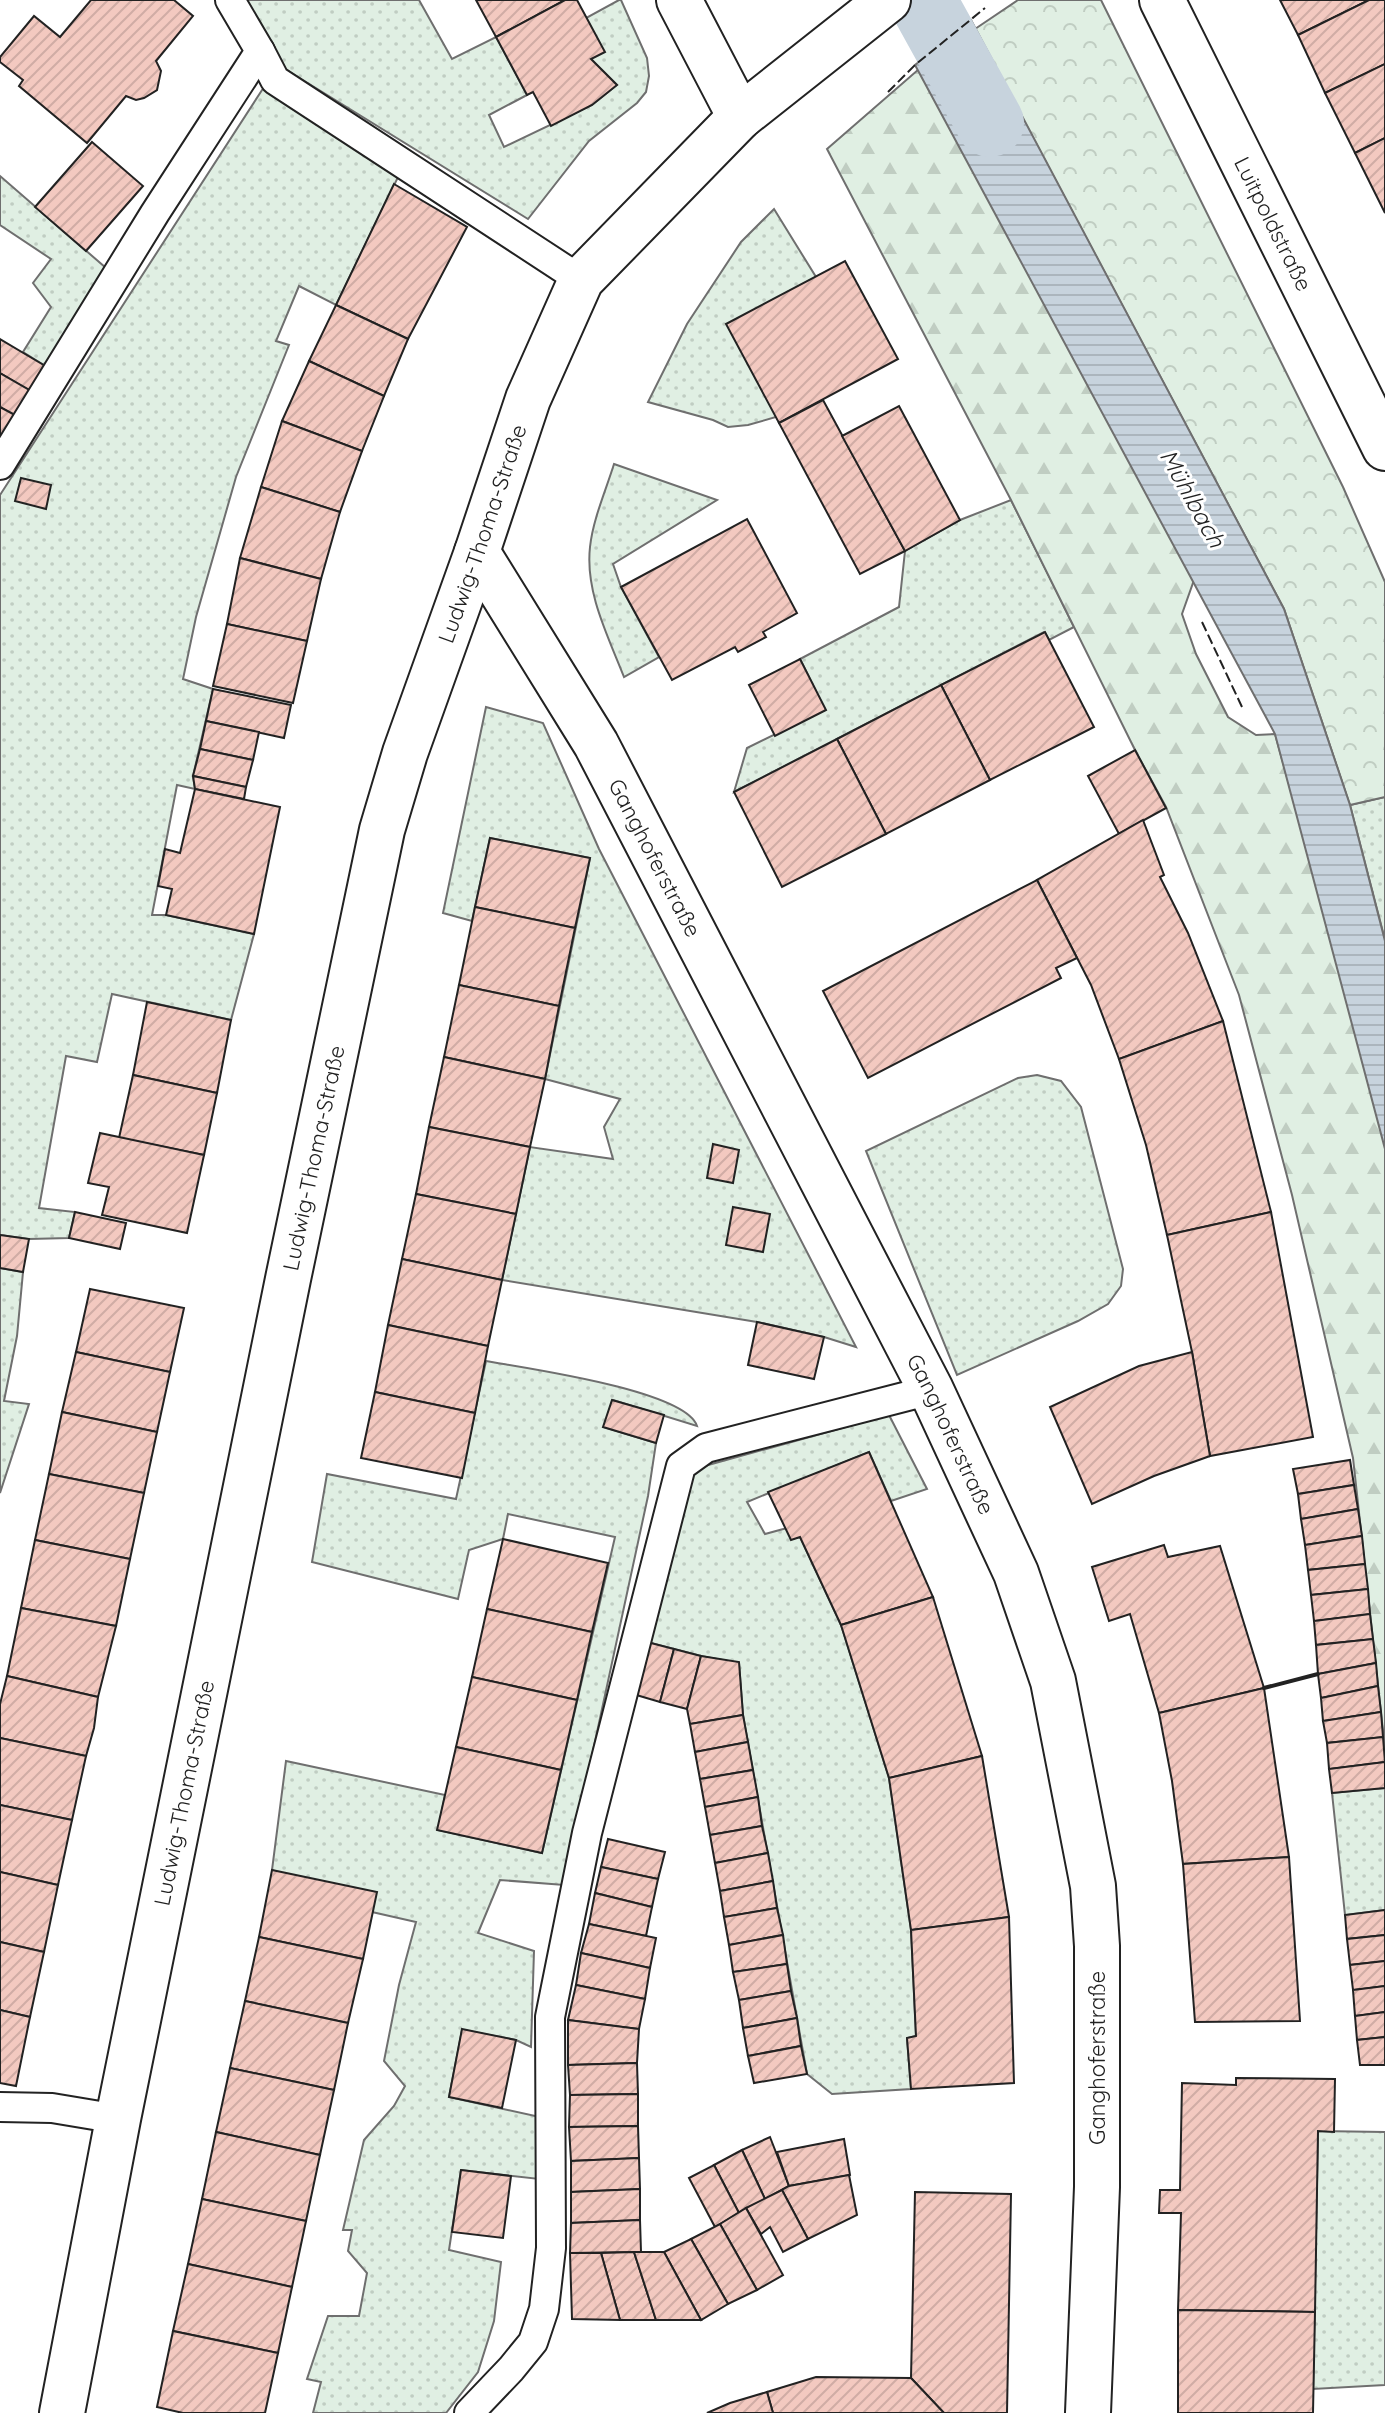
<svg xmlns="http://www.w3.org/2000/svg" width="1385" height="2413" viewBox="0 0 1385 2413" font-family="Quicksand,sans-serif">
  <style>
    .grass { fill: url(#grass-dots); stroke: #6f6f6f; stroke-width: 2 }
    .forest { fill: url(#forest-firs); stroke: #6f6f6f; stroke-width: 2 }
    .park { fill: url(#park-crowns); stroke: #6f6f6f; stroke-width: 2 }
    .water { fill: url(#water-rules); stroke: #6f6f6f; stroke-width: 2 }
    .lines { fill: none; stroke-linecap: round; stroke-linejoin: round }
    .canal { stroke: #c7d3dd; stroke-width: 68 }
    .building { fill: url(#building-hatch); stroke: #222; stroke-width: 2 }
    .lane-casing { stroke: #222; stroke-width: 32 }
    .street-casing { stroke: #222; stroke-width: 48 }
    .lane { stroke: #fff; stroke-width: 28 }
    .street { stroke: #fff; stroke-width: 44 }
    .fence { stroke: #222; stroke-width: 2; stroke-dasharray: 10 4; stroke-linecap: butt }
    .wall { stroke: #222; stroke-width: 4 }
    .labels { text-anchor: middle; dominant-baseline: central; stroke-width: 6; stroke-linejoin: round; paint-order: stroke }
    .street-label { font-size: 22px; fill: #222; stroke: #fff }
    .water-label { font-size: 24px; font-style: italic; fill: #222; stroke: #fff }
  </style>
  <defs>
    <pattern id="grass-dots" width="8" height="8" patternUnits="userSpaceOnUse" patternTransform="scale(2)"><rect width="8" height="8" fill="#e0efe3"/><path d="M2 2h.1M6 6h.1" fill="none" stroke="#c0cdc2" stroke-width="1.8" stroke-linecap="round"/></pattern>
    <pattern id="forest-firs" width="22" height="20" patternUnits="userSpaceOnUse" patternTransform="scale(2)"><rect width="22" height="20" fill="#e0efe3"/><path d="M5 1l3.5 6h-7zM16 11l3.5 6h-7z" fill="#c0cdc2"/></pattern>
    <pattern id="park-crowns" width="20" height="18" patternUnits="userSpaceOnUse" patternTransform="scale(2)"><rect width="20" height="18" fill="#e0efe3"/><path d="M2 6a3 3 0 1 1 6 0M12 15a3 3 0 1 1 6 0" fill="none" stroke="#c0cdc2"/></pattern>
    <pattern id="water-rules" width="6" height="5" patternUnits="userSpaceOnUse" patternTransform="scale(2)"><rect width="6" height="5" fill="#c7d3dd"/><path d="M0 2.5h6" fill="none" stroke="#abb5bd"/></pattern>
    <pattern id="building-hatch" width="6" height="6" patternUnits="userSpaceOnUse" patternTransform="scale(2)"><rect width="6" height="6" fill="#f3c9c0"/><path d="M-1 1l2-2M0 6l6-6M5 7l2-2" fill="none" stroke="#d0aca5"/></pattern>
  </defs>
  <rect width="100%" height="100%" fill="#fff"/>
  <g class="grass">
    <path d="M246,0H419L452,59L496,37L527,95L489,115L504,147L592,105L617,85L591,59L586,18L619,0H621L647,58L649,76L646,92L637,103L589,141L528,219L285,69Z"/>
    <path d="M264,87L401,171L336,305L299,286L276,341L289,345L236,477L196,617L183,679L213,689L193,776L195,789L177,785L152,915H166L254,934L231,1020L112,994L97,1062L66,1056L39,1208L75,1212L69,1238L29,1239L0,1235V495Z"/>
    <path d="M0,176L106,268L47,367L23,352L51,307L33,283L51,259L0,225Z"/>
    <path d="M774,209L816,277L776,417L748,425L728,427L713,420L648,402L687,324L741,242Z"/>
    <path d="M614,464L717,500L613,564L621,587L659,657L624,677C608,636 585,592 590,547C593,519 606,490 614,464Z"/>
    <path d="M1011,500L1074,627L1049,640L1044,632L734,792L747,748L825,710L800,659L899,607L905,551L960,520Z"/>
    <path d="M486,707L543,723L599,849L856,1347L824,1337L757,1322L502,1280L530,1147L613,1159L604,1127L620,1099L545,1079L590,858L490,838L472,921L443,913Z"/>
    <path d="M1385,797V940L1350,805Z"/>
    <path d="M1037,1075L1061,1081L1081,1107L1123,1269L1121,1286L1108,1304L1078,1321L957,1375L866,1151L1018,1078Z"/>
    <path d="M0,1268L23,1272L17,1336L4,1401L29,1404L0,1493Z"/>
    <path d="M486,1361C524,1368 685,1390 697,1426L613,1400L604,1427L656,1443L648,1496L564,1885L500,1880L478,1933L534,1951L531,2047L516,2040L462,2030L449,2097L540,2117L539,2179L461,2170L449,2250L501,2262L494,2321L478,2372L446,2413H313L321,2382L307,2379L328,2316H359L367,2273L348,2251L352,2230H343L364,2140L394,2106L405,2086L384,2061L399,1985L416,1922L372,1912L272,1870L286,1761L445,1795L438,1830L542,1853L615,1537L508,1514L503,1539L469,1550L458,1599L312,1562L327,1474L456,1499Z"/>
    <path d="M889,1415L927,1489L891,1501L869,1452L747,1502L765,1534L787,1528L791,1539L800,1537L841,1625L889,1778L911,1930L916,2036L907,2038L911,2089L832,2094L807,2074L743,1715L739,1663L701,1656L647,1642L685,1484L701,1467Z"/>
    <path d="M1385,1788V1910L1345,1915L1332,1793Z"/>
    <path d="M1318,2131L1385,2132V2385L1313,2389Z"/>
  </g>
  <path class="forest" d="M919,69L1194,580L1182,614L1196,654L1228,717L1256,735L1275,734L1385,1129V1749L1353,1458L1292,1195L1239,995L1166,807L1135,750L1011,500L827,149Z"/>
  <path class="park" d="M1018,0H1101L1343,487L1385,582V797L1350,805L1284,609L975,29Z"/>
  <path class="water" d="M971,20L1284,609L1350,805L1385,941V1149L1275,734L915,65Z"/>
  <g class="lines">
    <path class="canal" d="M922,0L990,123"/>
  </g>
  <g class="building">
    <path d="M91,0H174L193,16L156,61L161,71L157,90L144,98L136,100L126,96L87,143L19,86L23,80L0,62V57L34,16L60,37Z"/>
    <path d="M476,0H565L496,37Z"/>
    <path d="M565,0H577L605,52L591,59L617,85L592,105L551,126L533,92L527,95L496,37Z"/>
    <path d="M1280,0H1369L1298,35Z"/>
    <path d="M1369,0H1385V64L1325,93L1298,35Z"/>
    <path d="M1385,64V138L1355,153L1325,93Z"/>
    <path d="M1385,138V213L1355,153Z"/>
    <path d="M92,142L143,186L86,251L35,207Z"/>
    <path d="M394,184L467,227L408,339L336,305Z"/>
    <path d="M845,261L898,359L779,423L726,324Z"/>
    <path d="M336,305L408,339L384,396L309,361Z"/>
    <path d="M0,339L47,367L33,393L0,373Z"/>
    <path d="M309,361L384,396L362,451L282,421Z"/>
    <path d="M0,373L31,391L17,417L0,407Z"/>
    <path d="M823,400L905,551L860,574L779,423Z"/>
    <path d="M899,406L960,520L905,551L842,436Z"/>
    <path d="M0,407L15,415L0,441Z"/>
    <path d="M282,421L362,451L340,512L261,487Z"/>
    <path d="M21,478L51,485L46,509L15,501Z"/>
    <path d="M261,487L340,512L321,579L240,558Z"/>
    <path d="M747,519L797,613L763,632L766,637L738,652L735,647L672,680L621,587Z"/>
    <path d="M240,558L321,579L307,641L227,624Z"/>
    <path d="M227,624L307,641L293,703L213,686Z"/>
    <path d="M1045,632L1094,727L990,780L941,685Z"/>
    <path d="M800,659L826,710L775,736L749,685Z"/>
    <path d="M941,685L990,780L886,834L837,739Z"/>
    <path d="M213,689L291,705L284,738L206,721Z"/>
    <path d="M206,721L259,732L253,760L200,749Z"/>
    <path d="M837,739L886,834L782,887L734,792Z"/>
    <path d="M200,749L253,760L246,787L193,776Z"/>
    <path d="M1135,750L1166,808L1119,834L1088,776Z"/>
    <path d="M193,776L246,787L244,799L195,789Z"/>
    <path d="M195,789L280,807L254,934L166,915L172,889L158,886L165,849L180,853Z"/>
    <path d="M1143,820L1164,875L1160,877L1188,933L1223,1021L1119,1059L1091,985L1037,880Z"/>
    <path d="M490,838L590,858L575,928L475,907Z"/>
    <path d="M1037,880L1077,958L1056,968L1061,978L868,1078L823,991Z"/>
    <path d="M475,907L575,928L559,1006L459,985Z"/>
    <path d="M459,985L559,1006L545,1079L444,1057Z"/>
    <path d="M147,1002L231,1020L217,1093L133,1075Z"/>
    <path d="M1223,1021L1271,1212L1167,1235L1146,1145L1119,1059Z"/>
    <path d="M444,1057L545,1079L530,1147L429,1127Z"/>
    <path d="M133,1075L217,1093L204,1155L119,1138Z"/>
    <path d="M429,1127L530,1147L516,1214L416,1194Z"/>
    <path d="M100,1133L204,1155L187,1233L102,1215L109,1187L88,1183Z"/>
    <path d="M713,1144L739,1150L733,1183L707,1178Z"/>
    <path d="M416,1194L516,1214L502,1280L402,1259Z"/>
    <path d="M733,1207L770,1214L763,1252L726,1245Z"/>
    <path d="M75,1212L126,1223L120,1249L69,1238Z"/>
    <path d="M1271,1212L1313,1437L1210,1456L1192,1352L1167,1235Z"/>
    <path d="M0,1235L29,1239L23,1272L0,1268Z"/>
    <path d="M402,1259L502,1280L488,1346L388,1325Z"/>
    <path d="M90,1289L184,1308L170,1372L76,1352Z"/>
    <path d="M757,1322L824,1337L814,1379L748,1365Z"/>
    <path d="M388,1325L488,1346L475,1413L375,1392Z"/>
    <path d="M76,1352L170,1372L157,1432L62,1412Z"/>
    <path d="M1192,1352L1210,1456L1154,1476L1092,1504L1050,1407L1139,1366Z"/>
    <path d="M375,1392L475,1413L462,1478L361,1458Z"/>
    <path d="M612,1400L664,1415L656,1443L603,1427Z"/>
    <path d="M62,1412L157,1432L144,1493L49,1474Z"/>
    <path d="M869,1452L933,1597L841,1625L800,1537L791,1540L768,1492Z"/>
    <path d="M1350,1460L1354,1485L1298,1494L1293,1469Z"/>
    <path d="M49,1474L144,1493L130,1559L35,1540Z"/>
    <path d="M1354,1485L1358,1509L1301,1519L1298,1494Z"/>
    <path d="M1358,1509L1362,1536L1305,1545L1301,1519Z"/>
    <path d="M1362,1536L1365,1564L1308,1570L1305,1545Z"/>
    <path d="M503,1539L608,1563L592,1632L487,1609Z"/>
    <path d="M35,1540L130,1559L116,1626L21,1608Z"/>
    <path d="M1164,1545L1168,1557L1220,1546L1264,1688L1159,1713L1130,1614L1109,1621L1092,1567Z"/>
    <path d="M1365,1564L1368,1589L1311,1595L1308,1570Z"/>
    <path d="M1368,1589L1370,1614L1314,1621L1311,1595Z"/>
    <path d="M933,1597L982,1756L889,1778L841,1625Z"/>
    <path d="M21,1608L116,1626L98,1697L7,1676Z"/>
    <path d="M487,1609L592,1632L577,1700L472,1677Z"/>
    <path d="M1370,1614L1373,1639L1316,1645L1314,1621Z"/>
    <path d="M1373,1639L1376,1663L1318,1674L1316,1645Z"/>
    <path d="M647,1642L674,1649L660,1702L633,1694Z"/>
    <path d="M674,1649L701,1656L687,1709L660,1702Z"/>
    <path d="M701,1656L739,1662L743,1715L690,1724L687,1709Z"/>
    <path d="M1376,1663L1378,1686L1321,1698L1318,1674Z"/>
    <path d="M7,1676L98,1697L94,1728L86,1756L0,1738V1704Z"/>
    <path d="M472,1677L577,1700L561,1770L456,1747Z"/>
    <path d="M1378,1686L1381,1712L1323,1721L1321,1698Z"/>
    <path d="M1264,1688L1289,1857L1183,1864L1172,1781L1159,1713Z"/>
    <path d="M1381,1712L1383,1737L1327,1743L1323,1721Z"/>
    <path d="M743,1715L748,1742L695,1752L690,1724Z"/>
    <path d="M1383,1737L1385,1762L1329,1769L1327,1743Z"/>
    <path d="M0,1738L86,1756L72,1820L0,1805Z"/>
    <path d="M748,1742L753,1770L700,1779L695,1752Z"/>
    <path d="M456,1747L561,1770L542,1853L437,1830Z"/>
    <path d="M982,1756L1009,1917L911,1930L889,1778Z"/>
    <path d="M1385,1762V1788L1332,1793L1329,1769Z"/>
    <path d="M753,1770L758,1797L705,1807L700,1779Z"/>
    <path d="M758,1797L762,1826L710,1835L705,1807Z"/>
    <path d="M0,1805L72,1820L58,1885L0,1872Z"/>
    <path d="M762,1826L768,1853L715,1863L710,1835Z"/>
    <path d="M608,1839L665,1852L658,1879L601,1867Z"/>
    <path d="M768,1853L773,1881L720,1891L715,1863Z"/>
    <path d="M1289,1857L1300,2021L1195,2022L1183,1864Z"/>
    <path d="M601,1867L658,1879L652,1907L595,1893Z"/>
    <path d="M272,1870L377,1892L363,1959L259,1937Z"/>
    <path d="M0,1872L58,1885L44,1952L0,1942Z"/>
    <path d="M773,1881L777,1908L724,1917L720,1891Z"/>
    <path d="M595,1893L652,1907L646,1936L589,1924Z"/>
    <path d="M777,1908L783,1935L729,1945L724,1917Z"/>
    <path d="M1385,1910V1935L1347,1939L1345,1915Z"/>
    <path d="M1009,1917L1014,2083L911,2089L907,2038L916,2036L911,1930Z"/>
    <path d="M589,1924L656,1938L650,1968L581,1953Z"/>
    <path d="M783,1935L787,1964L733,1972L729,1945Z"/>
    <path d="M1385,1935V1961L1350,1965L1347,1939Z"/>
    <path d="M259,1937L363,1959L348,2023L245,2001Z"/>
    <path d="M0,1942L44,1952L30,2017L0,2010Z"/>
    <path d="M581,1953L650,1968L645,1999L576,1985Z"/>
    <path d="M1385,1961V1986L1353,1990L1350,1965Z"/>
    <path d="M787,1964L791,1991L739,2000L733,1972Z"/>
    <path d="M576,1985L645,1999L639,2029L568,2020Z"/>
    <path d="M1385,1986V2012L1355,2016L1353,1990Z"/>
    <path d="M791,1991L797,2018L743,2028L739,2000Z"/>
    <path d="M245,2001L348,2023L334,2090L230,2068Z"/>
    <path d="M0,2010L30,2017L16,2086L0,2083Z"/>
    <path d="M1385,2012V2037L1357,2040L1355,2016Z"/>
    <path d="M797,2018L801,2046L748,2056L743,2028Z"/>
    <path d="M568,2020L639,2029L637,2063L568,2065Z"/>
    <path d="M462,2029L516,2040L502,2108L449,2097Z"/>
    <path d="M1385,2037V2065H1360L1357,2040Z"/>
    <path d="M801,2046L807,2074L754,2083L748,2056Z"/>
    <path d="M637,2063L638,2094L570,2095L568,2065Z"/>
    <path d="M230,2068L334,2090L320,2155L216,2132Z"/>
    <path d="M1236,2078L1335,2079L1334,2132L1318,2131L1315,2312L1178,2310L1181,2213H1159L1160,2190H1180L1182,2083L1236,2085Z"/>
    <path d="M638,2094V2126L569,2127L570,2095Z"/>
    <path d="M638,2126L639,2158L571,2161L569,2127Z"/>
    <path d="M216,2132L320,2155L306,2221L202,2199Z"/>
    <path d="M770,2137L789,2186L765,2199L742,2150Z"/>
    <path d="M844,2139L850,2175L789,2186L777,2152Z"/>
    <path d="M742,2150L765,2199L739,2213L714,2165Z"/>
    <path d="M639,2158L640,2189L571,2192V2161Z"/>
    <path d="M714,2165L739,2213L715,2227L689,2178Z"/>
    <path d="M461,2170L511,2176L503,2238L452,2232Z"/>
    <path d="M849,2175L857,2215L808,2239L782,2190L789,2186Z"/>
    <path d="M640,2189V2220L571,2223V2192Z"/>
    <path d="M782,2190L808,2239L783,2252L770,2227L761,2234L746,2208Z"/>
    <path d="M915,2192L1011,2194L1007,2413H944L911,2378Z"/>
    <path d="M202,2199L306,2221L292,2287L188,2264Z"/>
    <path d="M746,2208L783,2275L757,2290L720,2224Z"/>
    <path d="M640,2220L641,2252L570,2253L571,2223Z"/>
    <path d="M720,2224L757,2290L728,2304L691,2239Z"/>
    <path d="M691,2239L728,2304L701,2320L664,2252Z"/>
    <path d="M634,2252L656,2320H620L601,2253Z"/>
    <path d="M634,2252H664L701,2320H656Z"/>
    <path d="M570,2253H601L620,2320L572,2319Z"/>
    <path d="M188,2264L292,2287L278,2353L173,2331Z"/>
    <path d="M1178,2310L1315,2312L1313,2413H1178Z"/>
    <path d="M173,2331L278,2353L265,2413H183L157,2407Z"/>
    <path d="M816,2377L911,2378L944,2413H773L767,2392Z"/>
    <path d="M767,2392L773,2413H707L730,2403Z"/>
  </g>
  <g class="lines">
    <defs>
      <g id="lane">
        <path d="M260,51L275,80L581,280"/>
        <path d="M0,465L155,213L260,51L230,0"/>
        <path d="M0,2107L52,2108L118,2119"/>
        <path d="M469,2413L511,2369L533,2342L544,2309L551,2248L550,2017L587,1833L681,1466L706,1448L931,1390"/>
      </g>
      <g id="street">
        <path d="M679,0L740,117"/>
        <path id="s1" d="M1162,0L1385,448"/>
        <path id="s2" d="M477,552L596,744L931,1390L1016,1573L1053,1681L1093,1886L1097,1946V2187L1088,2413"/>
        <path id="s3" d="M62,2413L118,2119L288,1279L382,830L405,753L477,552L528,399L581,280L740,117L888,0"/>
      </g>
    </defs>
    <use href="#lane" class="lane-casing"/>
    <use href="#street" class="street-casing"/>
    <use href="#lane" class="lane"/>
    <use href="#street" class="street"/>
    <g class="fence">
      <path d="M888,92L915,65L985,8"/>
      <path d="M1202,622L1242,707"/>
    </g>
    <path class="wall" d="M1264,1688L1318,1674"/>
  </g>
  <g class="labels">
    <g class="street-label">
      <text stroke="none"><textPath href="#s1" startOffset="250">Luitpoldstraße</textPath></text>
      <text stroke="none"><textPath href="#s3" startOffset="1928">Ludwig-Thoma-Straße</textPath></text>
      <text stroke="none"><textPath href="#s2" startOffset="354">Ganghoferstraße</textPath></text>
      <text stroke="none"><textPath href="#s3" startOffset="1280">Ludwig-Thoma-Straße</textPath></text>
      <text stroke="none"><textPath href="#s2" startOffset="1002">Ganghoferstraße</textPath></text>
      <text stroke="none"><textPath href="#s3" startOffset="632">Ludwig-Thoma-Straße</textPath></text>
      <text transform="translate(1097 2058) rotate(-90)">Ganghoferstraße</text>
    </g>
    <g class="water-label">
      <text transform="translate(1193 498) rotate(61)">Mühlbach</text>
    </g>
  </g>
</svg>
